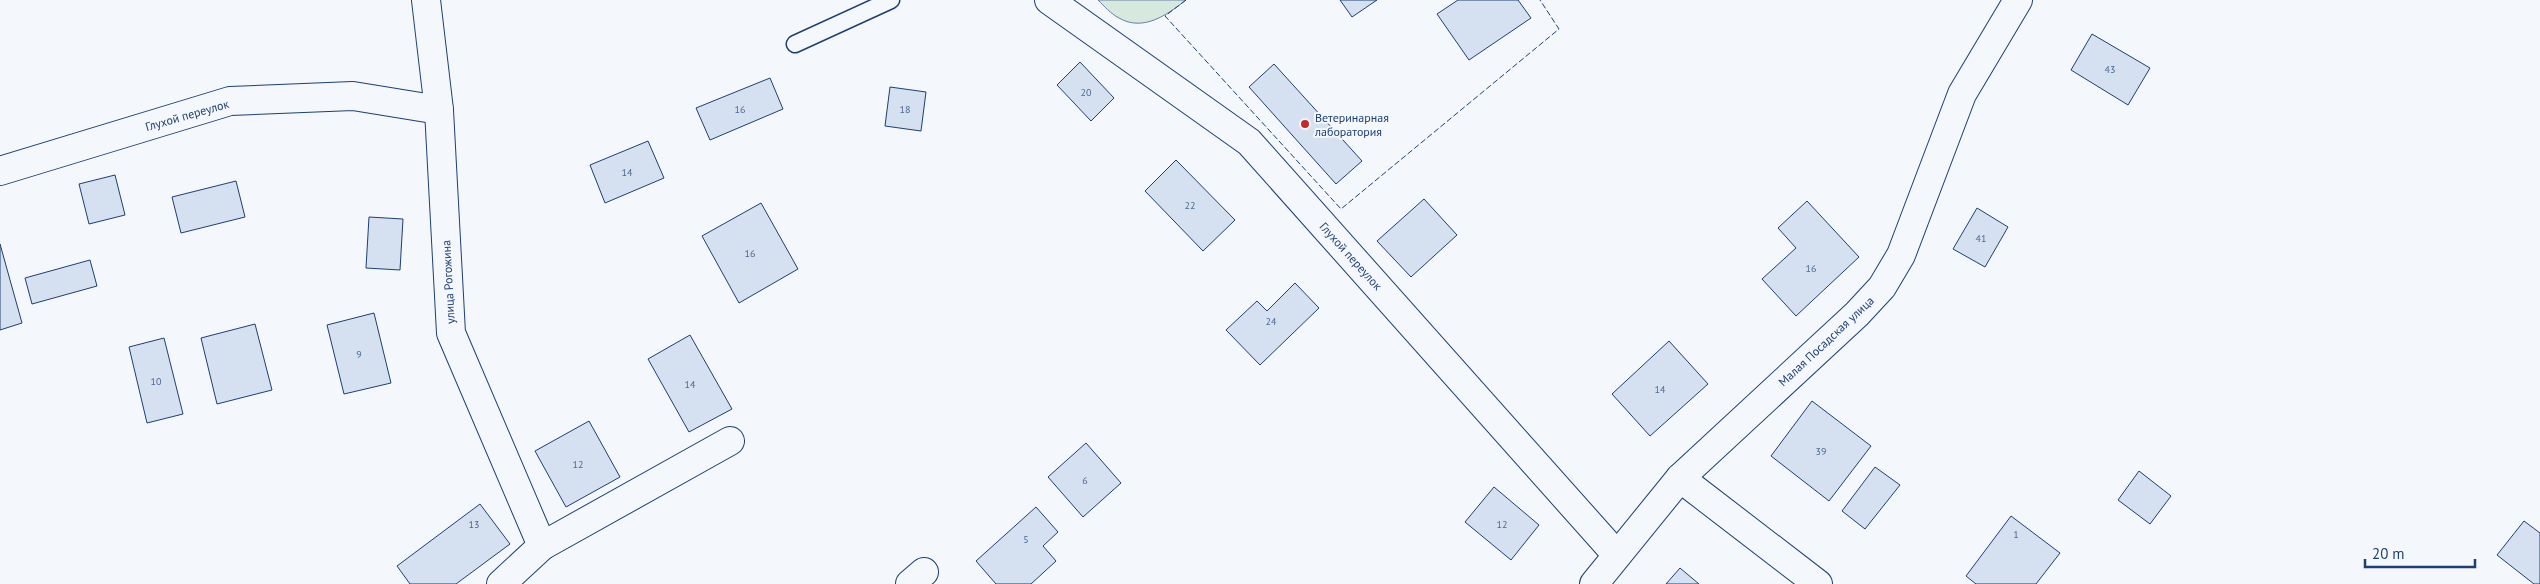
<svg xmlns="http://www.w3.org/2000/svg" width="2540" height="584" viewBox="0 0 2540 584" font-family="'PT Sans',sans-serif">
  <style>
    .green { fill: #d7e8df; stroke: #687fa3 }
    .building { fill: #d5e0f0; stroke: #1d3f73 }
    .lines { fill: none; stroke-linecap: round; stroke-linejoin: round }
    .service-casing { stroke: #1d3f73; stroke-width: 19 }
    .minor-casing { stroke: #1d3f73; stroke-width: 30 }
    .service { stroke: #f4f7fb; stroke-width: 16 }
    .minor { stroke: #f4f7fb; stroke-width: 28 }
    .fence { stroke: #1d3f73; stroke-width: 1; stroke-dasharray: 6 2.5; stroke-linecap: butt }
    .poi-dot { fill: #c62828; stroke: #f4f7fb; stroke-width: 2 }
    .labels { text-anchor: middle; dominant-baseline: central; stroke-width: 4; stroke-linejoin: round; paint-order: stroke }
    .number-label { font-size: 10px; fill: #4b6792 }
    .street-label { font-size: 12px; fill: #1d3f73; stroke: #f4f7fb }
    .poi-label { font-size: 12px; fill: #1d3f73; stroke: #f4f7fb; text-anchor: start }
  </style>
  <rect width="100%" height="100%" fill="#f4f7fb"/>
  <path class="green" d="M1098,0H1186C1167,15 1143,32 1119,18C1111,14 1104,6 1098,0Z"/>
  <g class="building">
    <path d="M1340,0H1377L1352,17Z"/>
    <path d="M1458,0H1518L1531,18L1469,60L1437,14Z"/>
    <path d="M2092,34L2150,68L2128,105L2071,70Z"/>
    <path d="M1080,62L1114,98L1091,121L1057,85Z"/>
    <path d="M1274,64L1362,161L1336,184L1249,87Z"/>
    <path d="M770,78L783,109L710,140L696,108Z"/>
    <path d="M890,87L926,92L921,131L885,126Z"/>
    <path d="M648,141L664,178L605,203L590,165Z"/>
    <path d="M1176,160L1235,220L1203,251L1145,191Z"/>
    <path d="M115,175L125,215L89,224L79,184Z"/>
    <path d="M236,181L245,217L181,233L172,197Z"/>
    <path d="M1424,199L1457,235L1411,277L1377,241Z"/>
    <path d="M1807,201L1859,257L1796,316L1762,279L1796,248L1778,228Z"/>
    <path d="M761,203L798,269L739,303L702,236Z"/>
    <path d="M1977,208L2008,227L1985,267L1953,249Z"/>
    <path d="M369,217L403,219L400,270L366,268Z"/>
    <path d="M0,244L22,323L0,330Z"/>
    <path d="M90,260L97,286L32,304L25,278Z"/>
    <path d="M1295,283L1319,308L1260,365L1226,330L1257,301L1267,311Z"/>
    <path d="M374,313L391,383L344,394L327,325Z"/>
    <path d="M255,324L272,390L217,404L201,338Z"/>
    <path d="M690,335L732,409L689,432L648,359Z"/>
    <path d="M164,338L183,414L147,423L129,347Z"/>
    <path d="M1669,341L1708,384L1650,436L1612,394Z"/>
    <path d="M1812,401L1871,446L1829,501L1771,456Z"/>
    <path d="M589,421L620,477L566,507L535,451Z"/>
    <path d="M1086,443L1121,483L1083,517L1048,477Z"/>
    <path d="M1875,467L1900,485L1865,529L1842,511Z"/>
    <path d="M2139,471L2171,496L2150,524L2118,500Z"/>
    <path d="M1494,487L1539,525L1511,560L1465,522Z"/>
    <path d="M480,504L510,544L456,584H410L397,566Z"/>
    <path d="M1036,507L1058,532L1043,546L1056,561L1031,584H996L976,561Z"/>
    <path d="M2011,516L2060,553L2036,584H1976L1966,576Z"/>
    <path d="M2524,521L2540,533V584H2534L2497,555Z"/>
    <path d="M1680,568L1699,584H1666Z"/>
  </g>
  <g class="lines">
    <defs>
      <path id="service" d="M795,44L891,0"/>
      <g id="minor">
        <path d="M426,0L439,110L451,333L542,546L501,584"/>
        <path d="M1049,0L1249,142L1616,554"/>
        <path d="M0,171L230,101L353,96L439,110"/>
        <path d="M1680,478L1818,584"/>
        <path d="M542,546L730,441"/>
        <path d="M910,584L924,572"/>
        <path d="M1594,584L1680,478L1857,314L1882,287L1901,255L1962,94L2018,0"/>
      </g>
    </defs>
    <use href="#service" class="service-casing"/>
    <use href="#minor" class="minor-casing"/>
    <use href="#service" class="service"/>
    <use href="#minor" class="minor"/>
    <path class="fence" d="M1186,0L1165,16L1341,209L1559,29L1540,0"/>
  </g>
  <circle class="poi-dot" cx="1305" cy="124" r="5"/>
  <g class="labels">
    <g class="number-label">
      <text x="2110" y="69">43</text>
      <text x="1086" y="92">20</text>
      <text x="740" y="109">16</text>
      <text x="905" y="109">18</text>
      <text x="627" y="172">14</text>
      <text x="1190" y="205">22</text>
      <text x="1981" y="238">41</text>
      <text x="750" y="253">16</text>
      <text x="1811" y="268">16</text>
      <text x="1271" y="321">24</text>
      <text x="359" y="354">9</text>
      <text x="156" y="381">10</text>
      <text x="690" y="384">14</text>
      <text x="1660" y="389">14</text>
      <text x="1821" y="451">39</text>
      <text x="578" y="464">12</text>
      <text x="1085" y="480">6</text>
      <text x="474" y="524">13</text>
      <text x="1502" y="524">12</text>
      <text x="2016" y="534">1</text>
      <text x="1026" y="539">5</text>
    </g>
    <g class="street-label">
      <text transform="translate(187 115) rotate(-16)">Глухой переулок</text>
      <text transform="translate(1351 256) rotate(48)">Глухой переулок</text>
      <text transform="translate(448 282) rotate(-93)">улица Рогожина</text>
      <text transform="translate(1826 341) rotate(-43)">Малая Посадская улица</text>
    </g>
    <g class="poi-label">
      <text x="1315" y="117">Ветеринарная<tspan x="1315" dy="14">лаборатория</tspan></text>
    </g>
  </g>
  <path d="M2365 559v8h110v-8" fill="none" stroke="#1d3f73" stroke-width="2.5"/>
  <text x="2372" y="559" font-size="15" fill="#1d3f73" stroke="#f4f7fb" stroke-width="4" paint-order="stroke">20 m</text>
</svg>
